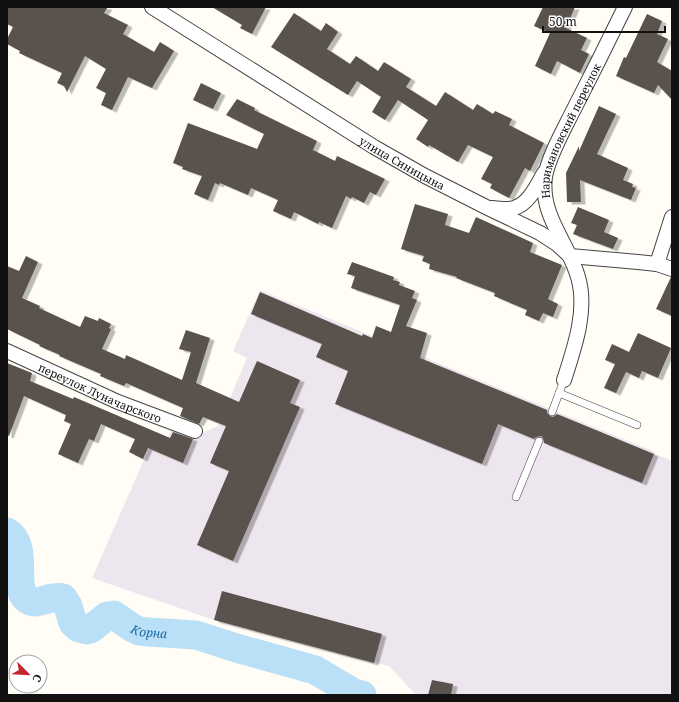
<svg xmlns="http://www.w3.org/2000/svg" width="679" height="702" viewBox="0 0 679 702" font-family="'Noto Serif',serif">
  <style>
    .industrial { fill: #eee6ef }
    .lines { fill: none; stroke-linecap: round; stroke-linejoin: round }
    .river { stroke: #b9e0f7; stroke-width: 29 }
    .building { fill: #5a524d; filter: url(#shadow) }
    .lane-casing { stroke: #444; stroke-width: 8 }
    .street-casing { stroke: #444; stroke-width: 16 }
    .lane { stroke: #fff; stroke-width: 7 }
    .street { stroke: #fff; stroke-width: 14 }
    .labels { text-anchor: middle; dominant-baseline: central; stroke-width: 4; stroke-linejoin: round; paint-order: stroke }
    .street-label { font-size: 11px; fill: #111; stroke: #fff }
    .water-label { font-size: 12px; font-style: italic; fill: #1768a6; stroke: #fff }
  </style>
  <defs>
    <filter id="shadow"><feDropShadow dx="4.5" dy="2.5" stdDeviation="0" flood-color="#0004"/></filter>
  </defs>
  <rect width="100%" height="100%" fill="#fffdf5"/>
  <path class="industrial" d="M260,290L655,452V454L672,461V695H416L389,666L214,620L92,578L155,435L167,440L172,427L195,436L218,426L247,358L233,351Z"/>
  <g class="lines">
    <path class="river" id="s1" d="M7,532C31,546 9,592 30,601C38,605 51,595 63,598L68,606L73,623L79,628L87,630L92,628L107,616L114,615L131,627L139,631L149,632L196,635L233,647L315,670L354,693L362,695"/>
  </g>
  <g class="building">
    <path d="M7,7H108L104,13L128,25L123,34L154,52L160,42L174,51L152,88L128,77L112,110L101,105L106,93L96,88L106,69L85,56L67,92L64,86L57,83L62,73L19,53L20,51L7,44V39L13,27L7,24Z"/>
    <path d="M212,7H266L252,34L240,28L242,25Z"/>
    <path d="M543,7H575L566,28L587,38L581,50L589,54L580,73L557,61L551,74L535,66L550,33L534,26Z"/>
    <path d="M294,13L321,31L326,23L338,32L327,49L350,64L356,56L378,71L384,62L411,79L406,87L436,106L445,92L473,110L477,104L493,114L495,111L512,119L509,125L544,143L530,171L525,168L509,198L490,188L492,184L481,179L493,157L468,145L458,162L429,145L428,147L416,139L428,120L398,100L385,120L372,112L381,97L357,81L348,95L271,47Z"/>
    <path d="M647,14L662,21L657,34L668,39L657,62L672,71V100L658,85L654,93L616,76L624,57L626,58Z"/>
    <path d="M201,83L221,93L213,109L193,100Z"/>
    <path d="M237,99L255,108L254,110L317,141L313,150L335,161L337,156L385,179L376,195L370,192L364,203L352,197L351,199L346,196L332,228L319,222L318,224L294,212L291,219L273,211L278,200L251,188L248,195L220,183L219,185L215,183L208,200L194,194L202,176L182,169L183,167L173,163L188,123L257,149L264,134L226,115Z"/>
    <path d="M599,106L616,114L597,154L628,168L623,180L633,184L632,187L636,188L631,200L580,180L581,202H567L566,173L579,146V151Z"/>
    <path d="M415,204L448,214L445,225L469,233L476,217L533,243L530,252L562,265L548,299L558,304L553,317L543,313L539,321L525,315L527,310L494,296L495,293L456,278L457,277L429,269L430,264L422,261L424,256L401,249Z"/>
    <path d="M578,207L609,220L604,232L618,238L613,249L573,234L577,225L571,223Z"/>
    <path d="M26,256L38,262L22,298L40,306L39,308L80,327L85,316L98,321L99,318L111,324L109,328L111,329L102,349L125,359L126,355L182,380L191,352L179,349L186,330L210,338L196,383L239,402L257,361L300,380L290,403L300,407L233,561L197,545L229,471L210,463L226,426L203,417L199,424L180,416L183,408L126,383L124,386L100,376L101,374L59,356L60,355L39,346L40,345L7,329V266L19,271Z"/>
    <path d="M352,262L394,277L393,280L400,282L399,285L415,291L412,298L417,300L406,326L427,333L420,358L547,410V413L550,416L553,417L557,414L654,454L642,483L544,443L543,438L541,436L536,437L534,439L498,424L482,464L335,404L348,371L316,357L322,344L251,314L260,292L362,336L363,334L372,338L376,326L391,332L400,305L351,288L355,276L347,274Z"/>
    <path d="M671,277H672V316L656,309Z"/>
    <path d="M638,333L671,348L658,378L642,371L639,378L626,372L616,393L604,388L615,364L605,360L612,344L629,352Z"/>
    <path d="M7,363L32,373L30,381L73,399L74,397L170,438L173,432L193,439L183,463L148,448L143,459L129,452L135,439L101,424L94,441L89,439L78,463L58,454L71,424L64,421L66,415L24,396L9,436L7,435Z"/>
    <path d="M222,591L382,634L374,663L214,620Z"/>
    <path d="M432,680L453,684L451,695H428Z"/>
  </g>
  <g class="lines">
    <defs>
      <g id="lane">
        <path d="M559,393L637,425"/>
        <path d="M552,412L564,380"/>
        <path d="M516,497L539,441"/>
      </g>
      <g id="street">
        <path id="s2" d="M152,7L374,147L425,176L488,208L540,233L557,244L570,256L638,262L657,264L672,269"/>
        <path d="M492,208C499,209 507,210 514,208C529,204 537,185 544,173"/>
        <path d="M657,264L672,217"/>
        <path id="s3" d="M7,351L118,402L195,431"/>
        <path id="s4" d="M564,380C574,349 588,310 578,277C568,242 540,216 545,177C548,158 563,131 572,113C590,78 608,42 625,7"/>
      </g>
    </defs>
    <use href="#lane" class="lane-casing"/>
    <use href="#street" class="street-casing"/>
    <use href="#lane" class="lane"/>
    <use href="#street" class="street"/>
  </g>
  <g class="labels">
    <g class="street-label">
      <text stroke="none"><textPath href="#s4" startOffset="264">Наримановский переулок</textPath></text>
      <text stroke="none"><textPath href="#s2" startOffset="295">улица Синицына</textPath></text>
      <text stroke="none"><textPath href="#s3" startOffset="102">переулок Луначарского</textPath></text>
    </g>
    <g class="water-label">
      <text stroke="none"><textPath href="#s1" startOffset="225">Корна</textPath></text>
    </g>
  </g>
  <rect width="679" height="702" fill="none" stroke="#111111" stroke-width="16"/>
  <g transform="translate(28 674) rotate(114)"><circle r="19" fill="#ffffff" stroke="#a0a0a0"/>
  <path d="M0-3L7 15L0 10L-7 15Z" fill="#c4262e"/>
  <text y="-6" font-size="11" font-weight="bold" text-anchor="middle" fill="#111111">С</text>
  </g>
  <path d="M543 26v6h122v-6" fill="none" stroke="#111111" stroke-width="2"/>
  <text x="549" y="26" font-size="12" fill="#111111" stroke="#ffffff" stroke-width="3" paint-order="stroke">50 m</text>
</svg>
